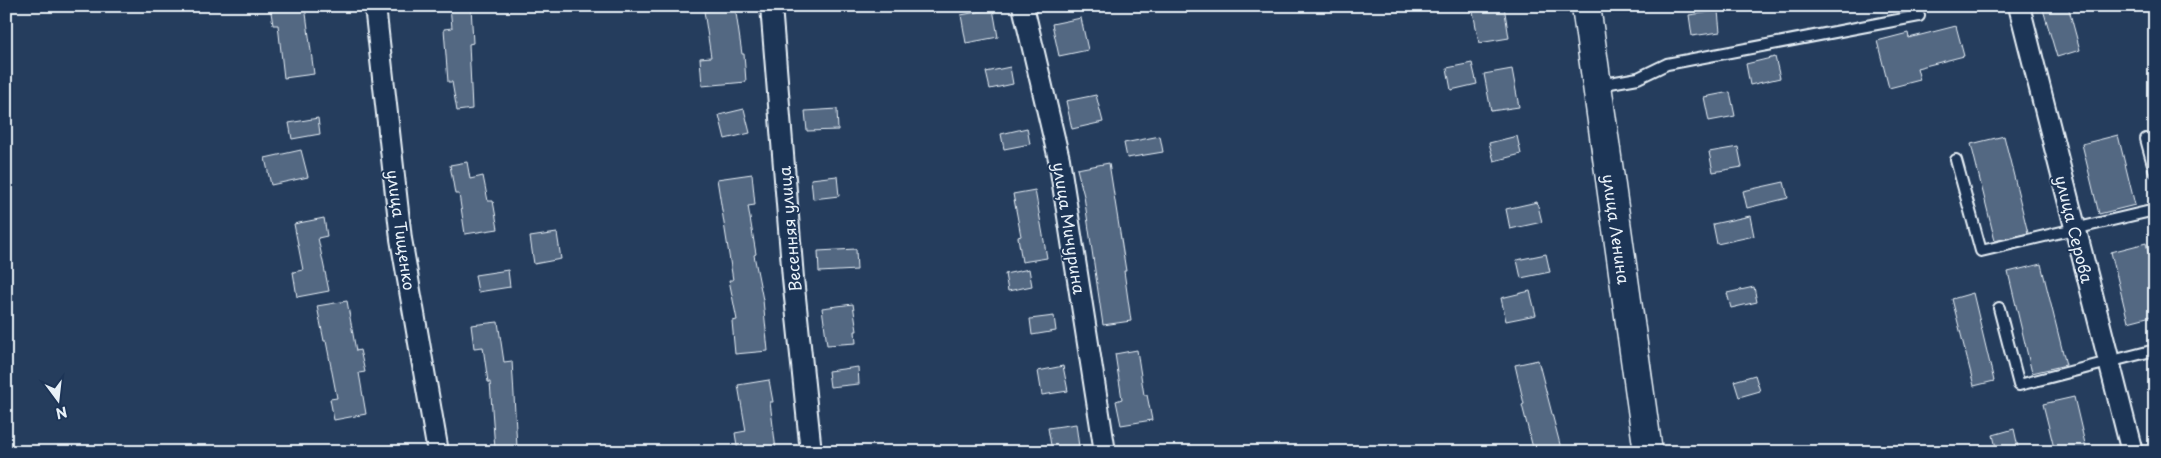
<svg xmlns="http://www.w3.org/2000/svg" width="2161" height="458" viewBox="0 0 2161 458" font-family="'Playpen Sans',sans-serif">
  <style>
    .building { fill: #536782; stroke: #e8f1f8 }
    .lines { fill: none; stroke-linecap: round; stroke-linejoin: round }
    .service-casing { stroke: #e8f1f8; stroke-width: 14 }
    .minor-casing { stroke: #e8f1f8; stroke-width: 24 }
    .secondary-casing { stroke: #e8f1f8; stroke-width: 31 }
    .service { stroke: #1d3557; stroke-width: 10 }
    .minor { stroke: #1d3557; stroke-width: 20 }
    .secondary { stroke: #1d3557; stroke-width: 28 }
    .labels { text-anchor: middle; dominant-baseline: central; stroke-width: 4; stroke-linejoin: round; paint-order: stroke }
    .street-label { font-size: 16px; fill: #e8f1f8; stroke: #1d3557 }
  </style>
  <rect width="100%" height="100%" fill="#253d5d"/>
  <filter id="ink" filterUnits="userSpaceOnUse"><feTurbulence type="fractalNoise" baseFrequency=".02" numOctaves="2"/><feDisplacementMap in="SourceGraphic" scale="10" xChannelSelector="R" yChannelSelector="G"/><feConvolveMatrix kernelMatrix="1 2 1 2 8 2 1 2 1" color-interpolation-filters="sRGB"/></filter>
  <g filter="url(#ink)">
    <g class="building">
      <path d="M270,6H305L314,74L284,78L278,25H273Z"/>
      <path d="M450,6H471L473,43L469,44L472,109L457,111L452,82H448L444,29L452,28Z"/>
      <path d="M735,6L742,54H744L746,82L702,86L700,58L711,57L704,11Z"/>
      <path d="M1472,6H1504L1509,38L1479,43Z"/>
      <path d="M2042,6H2068L2080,50L2057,57Z"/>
      <path d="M993,9L998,37L966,43L961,15Z"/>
      <path d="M1718,11L1720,32L1692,36L1689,15Z"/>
      <path d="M1081,18L1088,50L1059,56L1052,24Z"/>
      <path d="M1956,26L1964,56L1917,68L1920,80L1889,88L1877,41L1908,33L1909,38Z"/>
      <path d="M1775,57L1780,78L1750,85L1746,64Z"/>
      <path d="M1472,63L1477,84L1451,90L1447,68Z"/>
      <path d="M1010,67L1013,84L990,89L986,72Z"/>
      <path d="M1512,69L1519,107L1491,111L1484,74Z"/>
      <path d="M1730,92L1735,116L1709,121L1704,97Z"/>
      <path d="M1096,95L1103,122L1072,129L1066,101Z"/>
      <path d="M744,109L750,133L725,139L719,115Z"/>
      <path d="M837,109L838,130L807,131L805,111Z"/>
      <path d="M318,118L320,134L292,139L289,123Z"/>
      <path d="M1027,128L1030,144L1004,149L1001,134Z"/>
      <path d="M2118,135L2135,205L2099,214L2082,144Z"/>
      <path d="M1160,136L1163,152L1127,158L1124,143Z"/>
      <path d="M1517,136L1521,154L1494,161L1489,143Z"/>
      <path d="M2004,136L2028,233L1995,241L1971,144Z"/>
      <path d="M1738,147L1742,167L1713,172L1709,152Z"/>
      <path d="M301,150L308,177L271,185L265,158Z"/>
      <path d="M467,162L470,179L483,176L488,201H493L498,229L465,234L459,194H455L450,165Z"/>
      <path d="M1109,163L1126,271H1124L1131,321L1103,325L1084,196L1077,169Z"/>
      <path d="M752,174L755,205L748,206L756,254L754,255L763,300L768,351L735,354L732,321L737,320L729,280H733L717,179Z"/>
      <path d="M837,176L839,196L813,199L811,179Z"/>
      <path d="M1784,182L1788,198L1747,208L1743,191Z"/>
      <path d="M1035,190L1047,258L1022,262L1018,237L1021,236L1013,194Z"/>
      <path d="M1537,202L1542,222L1510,229L1506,209Z"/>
      <path d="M1750,216L1754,236L1717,244L1713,224Z"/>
      <path d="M324,218L327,236L318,238L329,291L297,297L293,272L303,270L294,224Z"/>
      <path d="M557,233L561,259L534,264L530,237Z"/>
      <path d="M2146,243L2155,279V315L2128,322L2111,252Z"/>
      <path d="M856,249L857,270L819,272L818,251Z"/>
      <path d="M1546,254L1550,272L1521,278L1517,260Z"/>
      <path d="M2041,264L2066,365L2032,373L2008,272Z"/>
      <path d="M1029,269L1032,286L1008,291L1005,274Z"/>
      <path d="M508,270L510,287L478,292L475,275Z"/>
      <path d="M1754,287L1757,302L1731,308L1727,293Z"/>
      <path d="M1530,291L1536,315L1506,321L1501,298Z"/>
      <path d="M1973,293L1994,381L1974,386L1952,299Z"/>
      <path d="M347,301L356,351L360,350L365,372L359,373L366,414L334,420L330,399L337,398L326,341H324L317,306Z"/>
      <path d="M853,304L857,331H855L856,343L827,345L822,308Z"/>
      <path d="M1054,316L1056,331L1032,335L1030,319Z"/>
      <path d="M498,322L504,362L512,361L517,447L495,449L490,382H488L483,347L474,348L471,325Z"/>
      <path d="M1137,350L1144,395H1147L1152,420L1121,425L1116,401L1122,399L1115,354Z"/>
      <path d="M1538,360L1562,452H1534L1522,405L1524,404L1515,365Z"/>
      <path d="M1063,366L1068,391L1042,395L1038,371Z"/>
      <path d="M858,367L859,384L830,387L828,371Z"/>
      <path d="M1755,375L1760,391L1739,397L1734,381Z"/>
      <path d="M769,380L773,402H770L776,450L738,452L735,433L746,431L738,385Z"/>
      <path d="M2074,397L2087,452H2055L2043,404Z"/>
      <path d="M1076,424L1079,447L1052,451L1048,428Z"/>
      <path d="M2014,429L2019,452H1997L1993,435Z"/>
    </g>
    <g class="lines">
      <defs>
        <g id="service">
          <path d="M1599,85L1638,78L1667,64L1919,16"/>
          <path d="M2146,139L2155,172"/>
          <path d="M1956,160L1981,251L2155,210"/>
          <path d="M1999,308L2019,385L2155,350"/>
        </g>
        <g id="minor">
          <path d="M375,6L401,239L438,452"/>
          <path d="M771,6L793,278L811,452"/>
          <path d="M1023,6L1059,159L1105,452"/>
          <path d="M2019,6L2132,452"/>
        </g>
        <path id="secondary" d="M1586,6L1648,452"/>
      </defs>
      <use href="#service" class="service-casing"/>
      <use href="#minor" class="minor-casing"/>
      <use href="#secondary" class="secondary-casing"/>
      <use href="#service" class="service"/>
      <use href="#minor" class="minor"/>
      <use href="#secondary" class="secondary"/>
    </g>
  </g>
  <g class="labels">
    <g class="street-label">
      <text transform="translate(1070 228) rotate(81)">улица Мичурина</text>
      <text transform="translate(789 229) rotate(-95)">Весенняя улица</text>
      <text transform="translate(1617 229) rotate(82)">улица Ленина</text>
      <text transform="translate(2075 229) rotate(76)">улица Серова</text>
      <text transform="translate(402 230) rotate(82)">улица Тищенко</text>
    </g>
  </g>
  <rect width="2161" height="458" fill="none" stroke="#1d3557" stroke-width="25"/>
  <rect x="12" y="12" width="2136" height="433" fill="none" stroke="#e8f1f8" stroke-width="2" filter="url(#ink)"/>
  <g transform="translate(58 400) rotate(165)" stroke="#1d3557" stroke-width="4" paint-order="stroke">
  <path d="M0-4L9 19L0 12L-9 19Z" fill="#e8f1f8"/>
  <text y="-8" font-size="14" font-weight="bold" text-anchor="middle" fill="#e8f1f8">N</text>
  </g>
</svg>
